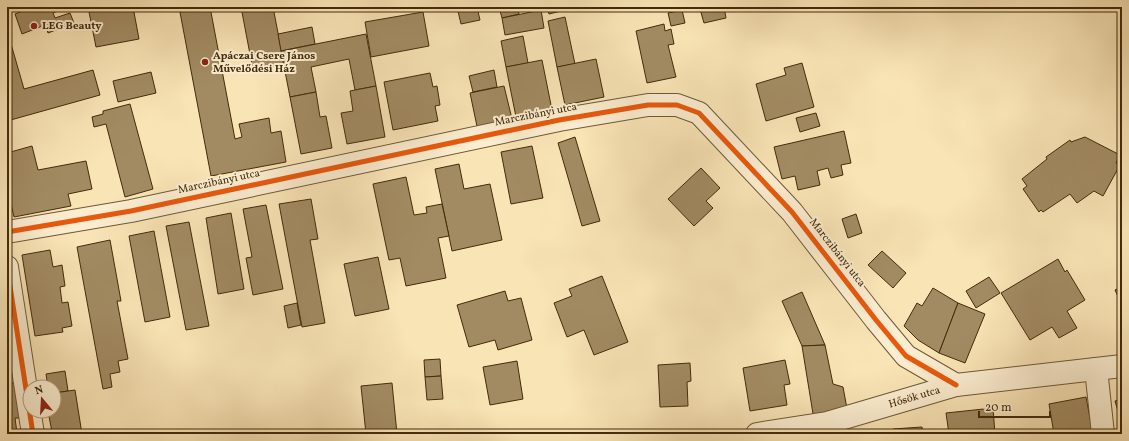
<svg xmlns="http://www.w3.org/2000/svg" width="1129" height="441" viewBox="0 0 1129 441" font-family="Vollkorn,serif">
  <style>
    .building { fill: #a28b63; stroke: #432b0a }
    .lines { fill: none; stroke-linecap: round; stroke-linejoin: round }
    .street-casing { stroke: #705935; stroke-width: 24 }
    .street { stroke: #fbedd0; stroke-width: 22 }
    .cycleway-casing { stroke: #fbedd0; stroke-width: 8 }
    .cycleway { stroke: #e8590c; stroke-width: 5 }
    .poi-dot { fill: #8f2418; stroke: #fbedd0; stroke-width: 1.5 }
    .labels { text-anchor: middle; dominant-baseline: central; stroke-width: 4; stroke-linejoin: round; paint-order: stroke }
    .poi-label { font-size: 11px; font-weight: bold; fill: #432b0a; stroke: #fbedd0; text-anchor: start }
    .street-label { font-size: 11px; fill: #432b0a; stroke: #fbedd0 }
  </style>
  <rect width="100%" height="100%" fill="#f9e4b6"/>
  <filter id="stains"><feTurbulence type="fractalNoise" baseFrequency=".005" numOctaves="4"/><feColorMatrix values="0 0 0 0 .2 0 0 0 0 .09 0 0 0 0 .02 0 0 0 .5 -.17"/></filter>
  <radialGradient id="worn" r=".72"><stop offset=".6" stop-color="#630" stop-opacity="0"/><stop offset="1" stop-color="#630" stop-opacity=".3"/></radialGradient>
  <g class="building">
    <path d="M33,7H67L53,13L55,18L70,13L74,23L48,33L45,25L22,34L15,14Z"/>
    <path d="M88,7H133L139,39L96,47Z"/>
    <path d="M179,7H210L235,139L242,137L239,124L269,118L271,133L281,131L286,162L211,176Z"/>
    <path d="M241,7H273L284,64L253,70Z"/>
    <path d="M457,7H477L480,20L461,24Z"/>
    <path d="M499,7H518L519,14L502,18Z"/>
    <path d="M547,7H577L549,14Z"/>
    <path d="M707,7H724L726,18L704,23L700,9Z"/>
    <path d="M541,10L544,28L505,35L502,18Z"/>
    <path d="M682,10L685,23L671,26L668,13Z"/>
    <path d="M423,12L429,46L371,57L365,22Z"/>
    <path d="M565,17L575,64L557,67L548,21Z"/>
    <path d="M664,24L665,31L671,29L674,44L668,45L676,77L647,83L636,31Z"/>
    <path d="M312,27L315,44L281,51L278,34Z"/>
    <path d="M7,30L24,89L93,70L100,95L7,121Z"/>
    <path d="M366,34L376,86L355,90L349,59L311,67L316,92L290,97L281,51Z"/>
    <path d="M523,36L528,63L506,67L501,41Z"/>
    <path d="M596,59L604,97L565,105L557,67Z"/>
    <path d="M542,60L552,110L516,117L506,67Z"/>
    <path d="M802,63L814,107L766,121L756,84L786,75L784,68Z"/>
    <path d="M494,70L497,87L473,92L469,76Z"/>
    <path d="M151,72L156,93L118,102L113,81Z"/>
    <path d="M430,73L433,87L437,86L440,105L435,106L438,121L393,130L384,82Z"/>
    <path d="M376,86L385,137L347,144L341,113L353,111L350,91Z"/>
    <path d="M504,86L513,123L478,131L470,93Z"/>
    <path d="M316,92L320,117L326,116L332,148L301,154L290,97Z"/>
    <path d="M130,104L153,189L125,197L106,124L94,127L92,117L103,114V111Z"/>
    <path d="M816,113L820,126L800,132L796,118Z"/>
    <path d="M844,131L851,163L841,165L843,175L831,178L828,168L817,171L820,185L798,190L795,176L782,179L774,147Z"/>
    <path d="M575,137L600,221L582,226L558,143Z"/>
    <path d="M1085,137L1120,155L1116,163L1120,165L1103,196L1094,191L1077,203L1070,194L1043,212L1041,210L1039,212L1023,189L1027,186L1022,179L1047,159L1046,157L1070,140L1071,142Z"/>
    <path d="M32,146L38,170L86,161L92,189L68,194L71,206L14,217L7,187V153Z"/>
    <path d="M532,146L543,198L511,204L501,152Z"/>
    <path d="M459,164L464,189L490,184L502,240L452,251L435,169Z"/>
    <path d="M701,168L720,188L706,201L713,208L694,226L668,199Z"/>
    <path d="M406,177L414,215L427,213L426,207L442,204L449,236L438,238L446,278L406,286L400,258L389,260L373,184Z"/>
    <path d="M311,199L318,239L310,240L325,323L302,327L279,204Z"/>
    <path d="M266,205L283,289L253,295L246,258L252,257L243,209Z"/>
    <path d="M231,213L244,289L218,294L206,218Z"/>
    <path d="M856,214L862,233L848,238L842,219Z"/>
    <path d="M189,222L209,326L186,330L166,226Z"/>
    <path d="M154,231L170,317L145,322L129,236Z"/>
    <path d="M110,240L121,301H117L128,359L118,361L120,372L110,374L112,387L103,389L77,247Z"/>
    <path d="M50,250L53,267L62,265L65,286L60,287L62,303L68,302L72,326L62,328L63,332L35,336L22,255Z"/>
    <path d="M882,251L906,273L893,288L868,265Z"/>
    <path d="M378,257L389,309L355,316L344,264Z"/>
    <path d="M1058,259L1065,272L1067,270L1085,300L1067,311L1077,328L1059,338L1052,327L1030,340L1001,293Z"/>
    <path d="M602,276L628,342L594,355L584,330L567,337L554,303L572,296L569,289Z"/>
    <path d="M989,277L1000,293L976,308L966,291Z"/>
    <path d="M1122,287V305L1115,290Z"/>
    <path d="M933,288L958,303L939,353L918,340L904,326L917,303L922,306Z"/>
    <path d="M505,291L508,301L521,298L532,340L498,350L495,340L469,347L457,305Z"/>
    <path d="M802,292L825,345L802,346L782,301Z"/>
    <path d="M297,303L301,325L288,328L284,306Z"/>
    <path d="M958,303L985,314L965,363L939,353Z"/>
    <path d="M825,345L833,384L843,387L848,414L814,420L802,346Z"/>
    <path d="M440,359L441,376L425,377L424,360Z"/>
    <path d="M785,360L790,384L784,385L787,405L750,411L743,368Z"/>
    <path d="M517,361L523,399L490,405L483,367Z"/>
    <path d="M690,363L691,381L687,382L688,406L660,407L658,365Z"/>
    <path d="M65,371L68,391L54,393V387H48L46,374Z"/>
    <path d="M441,376L443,399L427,400L425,377Z"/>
    <path d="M17,382L22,418H15L17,433L7,434V384Z"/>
    <path d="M392,383L397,434H366L361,386Z"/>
    <path d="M75,390L82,434H55V431L52,432L48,411H54V393Z"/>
    <path d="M1086,397L1093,434H1054L1049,404Z"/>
    <path d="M1122,399V425L1115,401Z"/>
    <path d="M993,408L995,434H949L946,413Z"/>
    <path d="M922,427L923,434H893V429Z"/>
  </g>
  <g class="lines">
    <defs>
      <g id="street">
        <path d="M7,232L131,211L559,120L648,105H677L699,113L792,212L876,320L906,356L956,385"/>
        <path d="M7,267L33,434"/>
        <path d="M1096,369L1103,434"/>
        <path id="s1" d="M757,434L827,423L956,385L1122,366"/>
      </g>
    </defs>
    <use href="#street" class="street-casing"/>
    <use href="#street" class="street"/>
    <defs>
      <g id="cycleway">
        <path d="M7,232L131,211L559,120L648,105H677L699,113L792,212L876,320L906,356L956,385"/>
        <path d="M7,267L33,434"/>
      </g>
    </defs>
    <use href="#cycleway" class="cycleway-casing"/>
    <use href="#cycleway" class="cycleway"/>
  </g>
  <g class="poi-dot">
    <circle cx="34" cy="26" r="4"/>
    <circle cx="205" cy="62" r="4"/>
  </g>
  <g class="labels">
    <g class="poi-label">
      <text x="42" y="26">LEG Beauty</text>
      <text x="213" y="56">Apáczai Csere János<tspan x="213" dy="13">Művelődési Ház</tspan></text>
    </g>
    <g class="street-label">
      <text transform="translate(536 115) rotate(-11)">Marczibányi utca</text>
      <text transform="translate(219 182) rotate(-12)">Marczibányi utca</text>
      <text transform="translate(837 253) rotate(52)">Marczibányi utca</text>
      <text stroke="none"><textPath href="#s1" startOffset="162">Hősök utca</textPath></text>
    </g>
  </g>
  <rect width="1129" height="441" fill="none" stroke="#f9e4b6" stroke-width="24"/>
  <rect x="8" y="8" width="1113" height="425" fill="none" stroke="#432b0a" stroke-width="2"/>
  <rect x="12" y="12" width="1105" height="417" fill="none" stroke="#432b0a"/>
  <g transform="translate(42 399) rotate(342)"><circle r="19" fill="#fbedd0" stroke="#b19f81"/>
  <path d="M0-3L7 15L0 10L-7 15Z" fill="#8f2418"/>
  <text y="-6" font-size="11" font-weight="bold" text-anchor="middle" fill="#432b0a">N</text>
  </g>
  <path d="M979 411v6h71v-6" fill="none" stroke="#432b0a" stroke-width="2"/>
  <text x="985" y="411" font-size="12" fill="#432b0a" stroke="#fbedd0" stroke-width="3" paint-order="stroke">20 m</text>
  <rect width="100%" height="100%" filter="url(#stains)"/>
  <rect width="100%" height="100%" fill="url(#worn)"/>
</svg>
